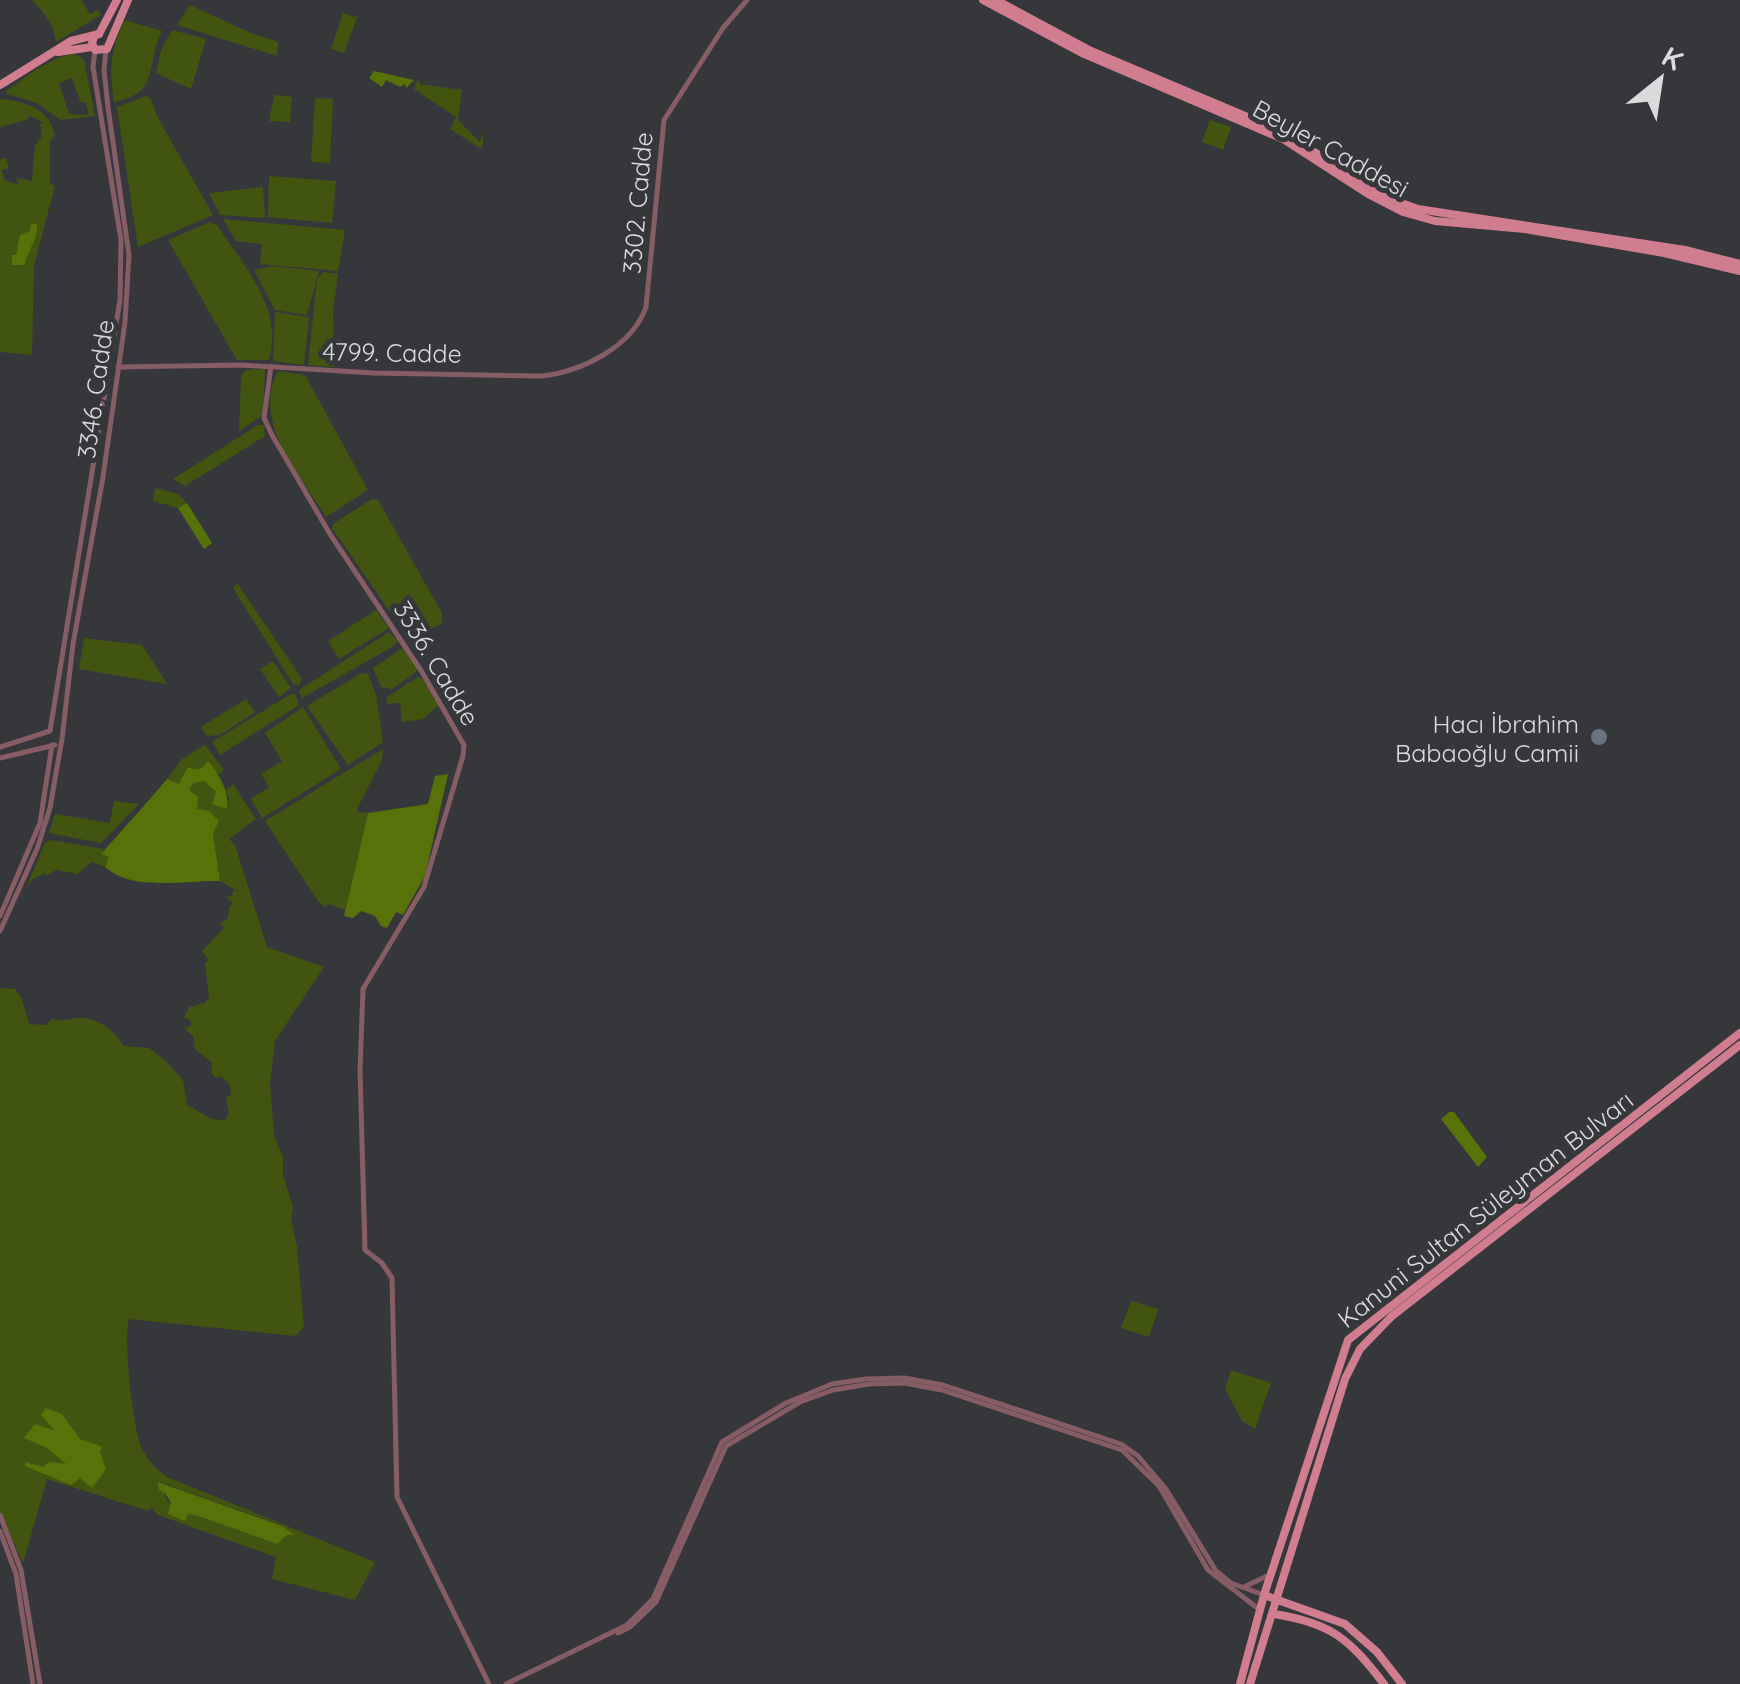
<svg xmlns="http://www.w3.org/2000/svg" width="1740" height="1684" viewBox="0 0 1740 1684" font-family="Quicksand,sans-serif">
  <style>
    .green { fill: #415511; fill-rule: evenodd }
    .forest { fill: #577208 }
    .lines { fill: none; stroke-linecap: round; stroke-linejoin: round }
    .minor { stroke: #865c65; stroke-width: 5 }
    .major { stroke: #d17d90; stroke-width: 8 }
    .worship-dot { fill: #6b7280; stroke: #35373b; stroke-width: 4 }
    .labels { text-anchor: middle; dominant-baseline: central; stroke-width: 10; stroke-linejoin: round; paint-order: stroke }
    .street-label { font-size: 25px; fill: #d9dbdd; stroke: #35373b }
    .poi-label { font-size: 25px; fill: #d9dbdd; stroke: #35373b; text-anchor: end }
  </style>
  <rect width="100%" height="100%" fill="#35373b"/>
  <g class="green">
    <path d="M32,0H81L90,14L98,10L101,15L56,42C55,25 43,12 32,0Z"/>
    <path d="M190,5L253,34L276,41L278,43L277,56L177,25Z"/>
    <path d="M343,13L354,17L358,15L344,53L331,49Z"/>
    <path d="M125,20L162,31C145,64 161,94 114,102C109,70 110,49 125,20Z"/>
    <path d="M172,30L206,39L191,89L156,73L161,50Z"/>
    <path d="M76,54L84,60L95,116L61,120L37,103L7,94L6,91C28,76 50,56 76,54ZM72,78L81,103L86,102L89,115L69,114L59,83Z"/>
    <path d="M418,79L420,84L462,90L458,120L480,142L483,132V146L480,148L450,129L456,117L414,89Z"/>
    <path d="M274,95L292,97L290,122L269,121Z"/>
    <path d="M146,96L151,99L157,116L213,215L138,247L117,107Z"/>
    <path d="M315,98L333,99L330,163L311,162Z"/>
    <path d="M0,99C25,101 50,109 55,136L50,141V183L55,186L34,265L32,355L0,352V159L6,158L9,168L1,170L5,180L19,185L16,178L32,181L35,146L42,136L40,124L43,122L30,116L26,120L0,127Z"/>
    <path d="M1210,120L1231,127L1223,150L1202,142Z"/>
    <path d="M269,176L336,181L332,223L268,217Z"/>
    <path d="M263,187L265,218L220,215L209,193Z"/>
    <path d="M223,219L345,230L338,271L260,264L262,244L236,241Z"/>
    <path d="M210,222L217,225C244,266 284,309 269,360H237L168,240Z"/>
    <path d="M273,266L319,271L307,315L275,310L254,270Z"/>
    <path d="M324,272L338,274L333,311L334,367L308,365L317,279Z"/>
    <path d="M275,312L309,317L304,365L273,361Z"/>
    <path d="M265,369L263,415L239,431L241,375L246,370Z"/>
    <path d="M278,371L305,375L368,490L326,517C300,475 251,422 278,371Z"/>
    <path d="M258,425H264L265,436L185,486L173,479Z"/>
    <path d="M155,488L178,494L187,503L178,508L153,501Z"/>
    <path d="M372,499L378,500L442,613V624L408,638L332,528L333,524Z"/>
    <path d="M237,583L302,679L299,685L293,684L233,588Z"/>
    <path d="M376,610L389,628L339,659L328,641Z"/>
    <path d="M389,632L398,641L394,646L302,698L299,690Z"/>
    <path d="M84,638L142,645L167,684L79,669Z"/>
    <path d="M402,648L418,669L416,672L392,689L381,687L373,668Z"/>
    <path d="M273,661L291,688L279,697L260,669Z"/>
    <path d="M362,673L368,674L376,695L383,742L348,765L307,706Z"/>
    <path d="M418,677L423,679L439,705L423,719L402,722L400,703L386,704L385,723L387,697Z"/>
    <path d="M291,694H295L299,705L220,755L212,742Z"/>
    <path d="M246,699L255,712L220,735L207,736L201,727Z"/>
    <path d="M303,707L341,769L262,818L251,799L269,787L261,774L282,761L265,733Z"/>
    <path d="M205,745L224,770L218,775L208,762L179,785L167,779L182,759Z"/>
    <path d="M383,749L382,760L357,809V812L368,813L345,910L328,904L325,907L318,901L265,821Z"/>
    <path d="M204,781L217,792L227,809L229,798L225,791L233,784L256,819L229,839L235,845L267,947L324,967L275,1041L270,1083L274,1136L283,1157V1174L293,1208L291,1219L297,1246L304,1327L295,1336L129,1319C123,1338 133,1428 141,1447C147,1460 156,1469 167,1477L375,1562L355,1600L272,1579L276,1557L158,1515L152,1508L148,1511L47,1479L23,1563L0,1512V988L15,989L22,999L29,1024L46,1025L52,1019C61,1022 66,1019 76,1018C96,1016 114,1030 124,1046L149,1048L166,1061L183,1080L187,1105L212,1119L225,1120L229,1113L226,1098L231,1094L230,1085L222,1076L216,1078L212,1074V1063L195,1049L193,1036L184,1028L191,1026V1021L184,1017L189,1007L205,1003L209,997L205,963L209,960L202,951L224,928L220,924L228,918L229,907L233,903L226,897L232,896L233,890L241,893L220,881L213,833L196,809L189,790L194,783ZM160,1482L281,1525L294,1535H287L277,1544L201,1517L188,1514L185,1520L167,1500Z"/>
    <path d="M114,801L139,804L101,843L49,833L55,814L110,823Z"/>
    <path d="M50,840L104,849L101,854L110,856L105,867L92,862L77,874L56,870L47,876L45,873L33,879L26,888L45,843Z"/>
    <path d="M1131,1301L1158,1309L1149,1337L1121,1328Z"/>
    <path d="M1231,1370L1271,1383L1255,1429L1242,1421L1225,1389Z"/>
  </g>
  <g class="forest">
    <path d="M374,71L414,80L406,88L405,84L400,87L386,80L382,87L369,78Z"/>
    <path d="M31,224H37C38,241 27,250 25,265H12V255H16L20,235L30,231Z"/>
    <path d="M187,503L212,543L204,549L178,508Z"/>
    <path d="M208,761C219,774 230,792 227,809L212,804L216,792L204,781L194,783L189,790L198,797L197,809L209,811L219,821L213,833L220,881C185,880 133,892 105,867L109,857L101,854C122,830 146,804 167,779L179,784L188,767C197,772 202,769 208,761Z"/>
    <path d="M448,774L425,876L403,915L396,912L387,928L381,926L375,916L361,911L353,918L344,916L368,813L428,804L435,776Z"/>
    <path d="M1449,1112H1454L1487,1157L1478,1167L1441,1119Z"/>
    <path d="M46,1408L62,1414L80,1439L103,1447L100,1452L106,1469L92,1488L80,1478L71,1485L25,1466V1462L43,1467L49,1462L66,1464L47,1448L24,1438L35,1424L55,1431L41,1415Z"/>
    <path d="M158,1482L282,1526L295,1535H287L277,1544L201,1517L188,1514L185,1521L168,1514L171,1503L165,1493L159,1490Z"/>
  </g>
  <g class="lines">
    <g class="minor">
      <path d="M271,366L264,418L272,435L330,534L422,672L464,745L463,756L424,887L363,989L360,1070L365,1250L382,1263L392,1278L397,1497L489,1684"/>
      <path d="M118,367L241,365L374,373L541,376C581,372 632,347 646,307L664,120L723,28L747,0"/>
      <path d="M0,747L50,731L120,300L121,240L93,67L95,50"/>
      <path d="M0,758L55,745"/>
      <path d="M0,916L40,823L52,745"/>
      <path d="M0,931L37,849L50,808L62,739L73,644L103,477L125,322L129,255L108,107L104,70L106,50"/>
      <path d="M0,1515L21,1570L40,1684"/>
      <path d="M0,1531L16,1574L33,1684"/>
      <path d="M1244,1587L1269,1575"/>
      <path d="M618,1633L630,1627L656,1602L726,1446L800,1402L833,1390L869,1384L904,1383L942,1390L1122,1450L1159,1486L1208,1570L1260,1610"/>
      <path d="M506,1684L627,1625L653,1599L722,1442L786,1403L832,1384L866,1379L904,1378L943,1385L1121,1444L1138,1456L1166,1489L1216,1571L1231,1583L1264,1595"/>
    </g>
    <g class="major">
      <path d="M983,0L1082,53L1283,139L1368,194L1403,212L1435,221L1525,229L1664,253L1740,271"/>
      <path d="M996,0L1091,51L1278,130L1393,200L1418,209L1685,250L1740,264"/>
      <path d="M99,34L117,0"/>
      <path d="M94,37L92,43L95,50L107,49L128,0"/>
      <path d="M58,52L92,47"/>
      <path d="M0,85L71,41L99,34"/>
      <path d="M1264,1595L1345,1624L1377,1652L1402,1684"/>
      <path d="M1274,1614C1332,1623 1349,1639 1384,1684"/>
      <path d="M1240,1684L1264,1595L1348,1340L1740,1033"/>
      <path d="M1250,1684L1345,1379L1360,1349L1392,1316L1740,1045"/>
    </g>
  </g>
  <circle class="worship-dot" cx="1599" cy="737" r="10"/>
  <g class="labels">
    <g class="street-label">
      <text transform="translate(1331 148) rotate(29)">Beyler Caddesi</text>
      <text transform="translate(637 203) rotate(-85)">3302. Cadde</text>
      <text transform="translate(392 352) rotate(1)">4799. Cadde</text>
      <text transform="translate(95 389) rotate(-82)">3346. Cadde</text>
      <text transform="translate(437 663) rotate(59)">3336. Cadde</text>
      <text transform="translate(1485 1209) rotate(-38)">Kanuni Sultan Süleyman Bulvarı</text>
    </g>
    <g class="poi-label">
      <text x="1579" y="723">Hacı İbrahim<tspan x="1579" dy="29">Babaoğlu Camii</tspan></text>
    </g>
  </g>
  <g transform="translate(1660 80) rotate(30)" stroke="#35373b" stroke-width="8" paint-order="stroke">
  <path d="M0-8L18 38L0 25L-18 38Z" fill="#d9dbdd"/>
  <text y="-15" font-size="28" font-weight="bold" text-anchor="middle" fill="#d9dbdd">K</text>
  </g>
</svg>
